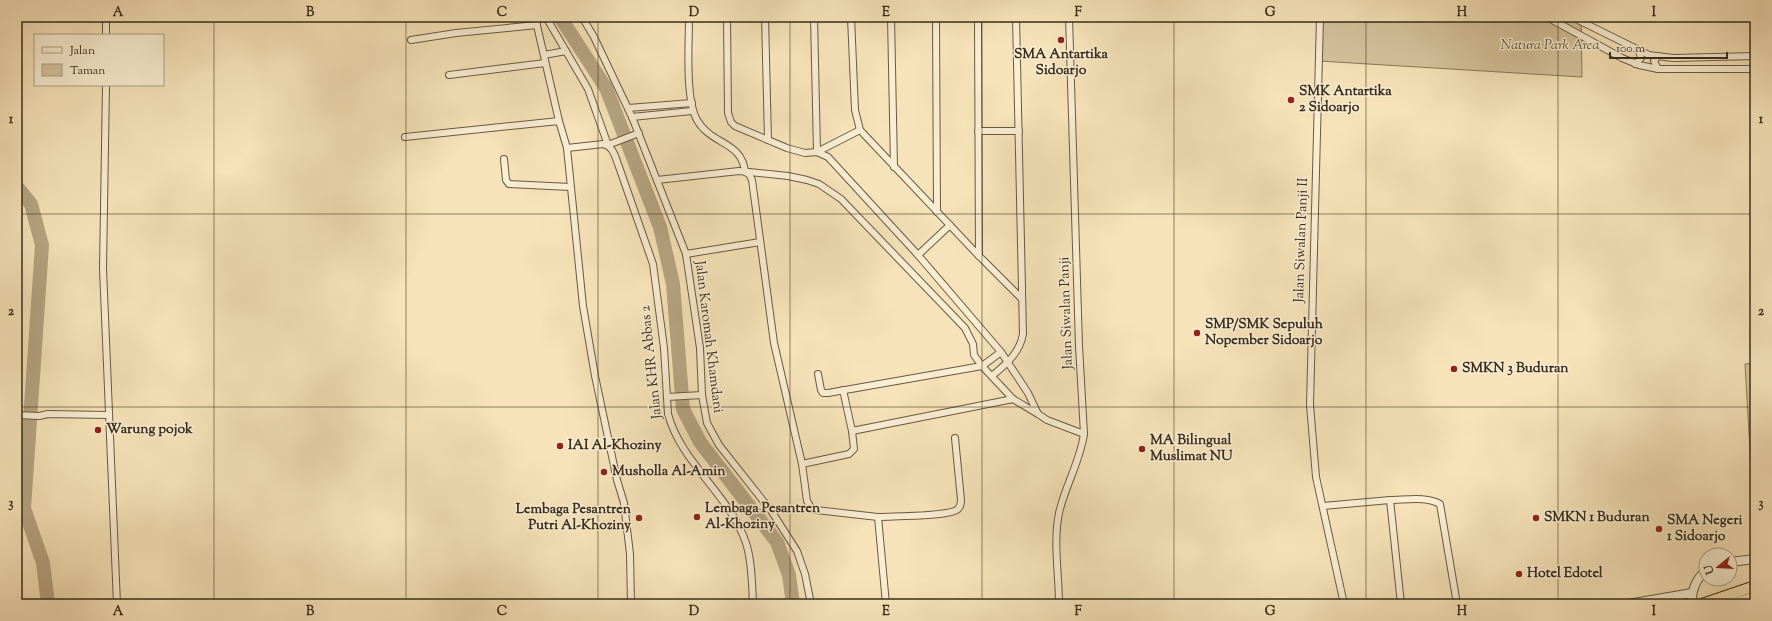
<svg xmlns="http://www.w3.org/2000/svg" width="1772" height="621" viewBox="0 0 1772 621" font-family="'Sorts Mill Goudy',serif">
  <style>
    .green { fill: #d6c49e; stroke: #88785c }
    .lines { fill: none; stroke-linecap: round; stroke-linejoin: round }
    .river { stroke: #b6a583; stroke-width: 14 }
    .minor-casing { stroke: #685a42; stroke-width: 8 }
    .tertiary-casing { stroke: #685a42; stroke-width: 10 }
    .trunk-casing { stroke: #392c1b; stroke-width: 12 }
    .minor { stroke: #f9edd2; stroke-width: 6 }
    .tertiary { stroke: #f9edd2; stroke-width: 8 }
    .trunk { stroke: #f6e3b9; stroke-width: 10 }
    .grid { fill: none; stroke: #392c1b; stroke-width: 1; stroke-opacity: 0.55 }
    .poi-dot { fill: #8f2418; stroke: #f9edd2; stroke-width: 1.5 }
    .labels { text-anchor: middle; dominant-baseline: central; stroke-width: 3; stroke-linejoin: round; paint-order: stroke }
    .park-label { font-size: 14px; font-style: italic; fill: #60523c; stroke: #f9edd2 }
    .poi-label { font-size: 14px; font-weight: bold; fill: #392c1b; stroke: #f9edd2; text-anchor: start }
    .street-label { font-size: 14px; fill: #392c1b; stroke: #f9edd2 }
    .neatline { fill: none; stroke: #392c1b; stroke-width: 1.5 }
    .grid-label { font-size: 13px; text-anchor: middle; font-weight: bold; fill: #392c1b }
  </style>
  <rect width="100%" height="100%" fill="#f6e3b9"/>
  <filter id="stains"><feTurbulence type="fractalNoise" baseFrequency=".005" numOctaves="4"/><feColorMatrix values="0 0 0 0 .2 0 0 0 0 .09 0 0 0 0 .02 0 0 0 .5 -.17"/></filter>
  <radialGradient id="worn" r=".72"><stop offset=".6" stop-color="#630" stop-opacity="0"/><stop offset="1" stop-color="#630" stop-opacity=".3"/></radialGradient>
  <g class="green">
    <path d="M1320,17H1581L1582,77L1319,61Z"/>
    <path d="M1755,363V538L1745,364Z"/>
  </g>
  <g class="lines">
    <g class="river">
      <path d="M560,17L606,88L660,227L673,284L683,409L700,442L777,542L789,575L793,604"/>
      <path d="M17,187L31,204L42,245L24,508L43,563L48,604"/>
    </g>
    <defs>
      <g id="minor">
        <path d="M535,17L559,121"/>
        <path d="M546,17L588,89L608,145L639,133"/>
        <path d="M582,17L594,37L632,117L686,254L700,348L702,395L707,423L719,445L772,512L797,551L805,574L811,604"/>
        <path d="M689,17C689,43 685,99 697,120C711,145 742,141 745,172L749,174L752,180L774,343L802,464L807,501L812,509L816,510L878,517L886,604"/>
        <path d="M765,17L768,140"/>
        <path d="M814,17L817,152"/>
        <path d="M851,17L855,110L860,130L979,256L1022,299"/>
        <path d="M891,17L894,167"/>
        <path d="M936,17L937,212"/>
        <path d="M978,17L979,256"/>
        <path d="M1320,17L1310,405L1316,477L1344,604"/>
        <path d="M1547,17L1622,58L1639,65L1658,69H1755"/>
        <path d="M1572,17L1649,55L1673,58L1755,56"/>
        <path d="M1754,17L1755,39"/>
        <path d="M106,35V17"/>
        <path d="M411,40L456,33L537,25"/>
        <path d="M544,55L566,51"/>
        <path d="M1635,64L1641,58L1639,51"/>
        <path d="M1658,69L1654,61L1658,56"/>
        <path d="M449,75L545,63"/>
        <path d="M106,85L103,269L117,604"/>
        <path d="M628,108L692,103"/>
        <path d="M632,117L692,111"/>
        <path d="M978,131H1019"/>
        <path d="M405,137L559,121L567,148L583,306L595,376L617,480L624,503L630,554L631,604"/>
        <path d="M567,148L603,144C613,146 615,156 618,164L653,264L664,348L668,414C681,463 730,495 746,543C752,561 752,585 753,604"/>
        <path d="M817,152L860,130"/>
        <path d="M504,159L506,180L509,184L570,187"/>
        <path d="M657,180L739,171L788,176L807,180L819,184L841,199L965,328L973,344L974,355L982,366L1013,399L1038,414L1028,393L1001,352L918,255L828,157L817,152L805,153L787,148L735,126L731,122L728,113L727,17"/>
        <path d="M686,254L760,242"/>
        <path d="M918,255L950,225"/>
        <path d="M818,374L821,390L823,393H828L982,366L1001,352"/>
        <path d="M992,376C1006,364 1020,353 1023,334L1016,17"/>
        <path d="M667,397L702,395"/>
        <path d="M1038,414L1047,420L1084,434"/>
        <path d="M17,415L39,416L48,414L108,415"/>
        <path d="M852,431L1013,399"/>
        <path d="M802,464L849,454L854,449L852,431L843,390"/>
        <path d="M1323,506L1390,500"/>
        <path d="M878,517C893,516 949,517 958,509C961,506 961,503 961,500L955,438"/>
        <path d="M1048,604L1059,602"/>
        <path d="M1059,604C1059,574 1053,542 1059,513C1065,486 1080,462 1084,434L1079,346L1069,17"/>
        <path d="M1401,604L1390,500C1405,500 1427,496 1440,504L1457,604"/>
      </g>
      <g id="tertiary">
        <path d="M1730,562L1755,559"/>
        <path d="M1628,604L1692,593"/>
        <path d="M1692,604C1691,592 1696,578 1706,571"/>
      </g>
      <g id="trunk">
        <path d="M1702,604L1755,586"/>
        <path d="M1732,604L1755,597"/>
      </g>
    </defs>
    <use href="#minor" class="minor-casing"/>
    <use href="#tertiary" class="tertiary-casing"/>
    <use href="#trunk" class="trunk-casing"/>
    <use href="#minor" class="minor"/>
    <use href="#tertiary" class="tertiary"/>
    <use href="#trunk" class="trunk"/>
  </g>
  <path class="grid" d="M214,17V604M406,17V604M598,17V604M790,17V604M982,17V604M1174,17V604M1366,17V604M1558,17V604M17,214H1755M17,407H1755"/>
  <g class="poi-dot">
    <circle cx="1061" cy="40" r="4"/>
    <circle cx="1291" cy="100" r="4"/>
    <circle cx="1197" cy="333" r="4"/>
    <circle cx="1454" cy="369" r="4"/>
    <circle cx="98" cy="430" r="4"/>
    <circle cx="560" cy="446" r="4"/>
    <circle cx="1142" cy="449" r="4"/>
    <circle cx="604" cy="472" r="4"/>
    <circle cx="697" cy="517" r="4"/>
    <circle cx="639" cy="518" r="4"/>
    <circle cx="1536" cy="518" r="4"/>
    <circle cx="1659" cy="529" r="4"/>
    <circle cx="1519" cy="574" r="4"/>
  </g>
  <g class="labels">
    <g class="park-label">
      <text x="1550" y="46">Natura Park Area</text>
    </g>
    <g class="poi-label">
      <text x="1061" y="55" text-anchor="middle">SMA Antartika<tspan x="1061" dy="16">Sidoarjo</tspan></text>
      <text x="1299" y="92">SMK Antartika<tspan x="1299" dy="16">2 Sidoarjo</tspan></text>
      <text x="1205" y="325">SMP/SMK Sepuluh<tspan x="1205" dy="16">Nopember Sidoarjo</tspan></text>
      <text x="1462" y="369">SMKN 3 Buduran</text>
      <text x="106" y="430">Warung pojok</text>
      <text x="1150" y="441">MA Bilingual<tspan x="1150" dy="16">Muslimat NU</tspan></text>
      <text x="568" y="446">IAI Al-Khoziny</text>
      <text x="612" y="472">Musholla Al-Amin</text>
      <text x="705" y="509">Lembaga Pesantren<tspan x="705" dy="16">Al-Khoziny</tspan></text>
      <text x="631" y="510" text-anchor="end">Lembaga Pesantren<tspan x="631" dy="16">Putri Al-Khoziny</tspan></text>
      <text x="1544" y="518">SMKN 1 Buduran</text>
      <text x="1667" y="521">SMA Negeri<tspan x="1667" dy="16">1 Sidoarjo</tspan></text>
      <text x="1527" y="574">Hotel Edotel</text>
    </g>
    <g class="street-label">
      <text transform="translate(1302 240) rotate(-88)">Jalan Siwalan Panji II</text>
      <text transform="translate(1067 313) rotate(-92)">Jalan Siwalan Panji</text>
      <text transform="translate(708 337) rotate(83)">Jalan Karomah Khamdani</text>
      <text transform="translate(652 362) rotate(-96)">Jalan KHR Abbas 2</text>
    </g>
  </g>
  <rect width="1772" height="621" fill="none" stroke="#f6e3b9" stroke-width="44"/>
  <rect x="34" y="34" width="130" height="52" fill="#f9edd2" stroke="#aca089"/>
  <rect x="42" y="47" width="20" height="6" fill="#f9edd2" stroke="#aca089"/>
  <text x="70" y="54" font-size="12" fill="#392c1b">Jalan</text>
  <rect x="42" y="64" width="20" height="12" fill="#d6c49e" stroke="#aca089"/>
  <text x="70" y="74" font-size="12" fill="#392c1b">Taman</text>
  <g transform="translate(1718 567) rotate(252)"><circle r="19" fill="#f9edd2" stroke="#aca089"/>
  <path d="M0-3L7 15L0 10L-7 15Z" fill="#8f2418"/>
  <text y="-6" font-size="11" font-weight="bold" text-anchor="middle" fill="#392c1b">U</text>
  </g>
  <path d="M1610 52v6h117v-6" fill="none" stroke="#392c1b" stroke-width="2"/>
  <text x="1616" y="52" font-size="12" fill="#392c1b" stroke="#f9edd2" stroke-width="3" paint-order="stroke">100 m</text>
  <rect x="22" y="22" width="1728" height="577" class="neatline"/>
  <g class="grid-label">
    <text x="118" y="16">A</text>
    <text x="310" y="16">B</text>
    <text x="502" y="16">C</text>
    <text x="694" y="16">D</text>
    <text x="886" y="16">E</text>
    <text x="1078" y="16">F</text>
    <text x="1270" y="16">G</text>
    <text x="1462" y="16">H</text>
    <text x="1654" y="16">I</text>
    <text x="11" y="123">1</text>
    <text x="1761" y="123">1</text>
    <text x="11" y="315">2</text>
    <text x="1761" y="315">2</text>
    <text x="11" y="507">3</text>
    <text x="1761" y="507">3</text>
    <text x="118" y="615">A</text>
    <text x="310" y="615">B</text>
    <text x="502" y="615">C</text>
    <text x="694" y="615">D</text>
    <text x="886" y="615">E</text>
    <text x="1078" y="615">F</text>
    <text x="1270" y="615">G</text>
    <text x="1462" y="615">H</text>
    <text x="1654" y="615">I</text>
  </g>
  <rect width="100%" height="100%" filter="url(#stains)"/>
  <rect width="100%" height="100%" fill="url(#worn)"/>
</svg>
